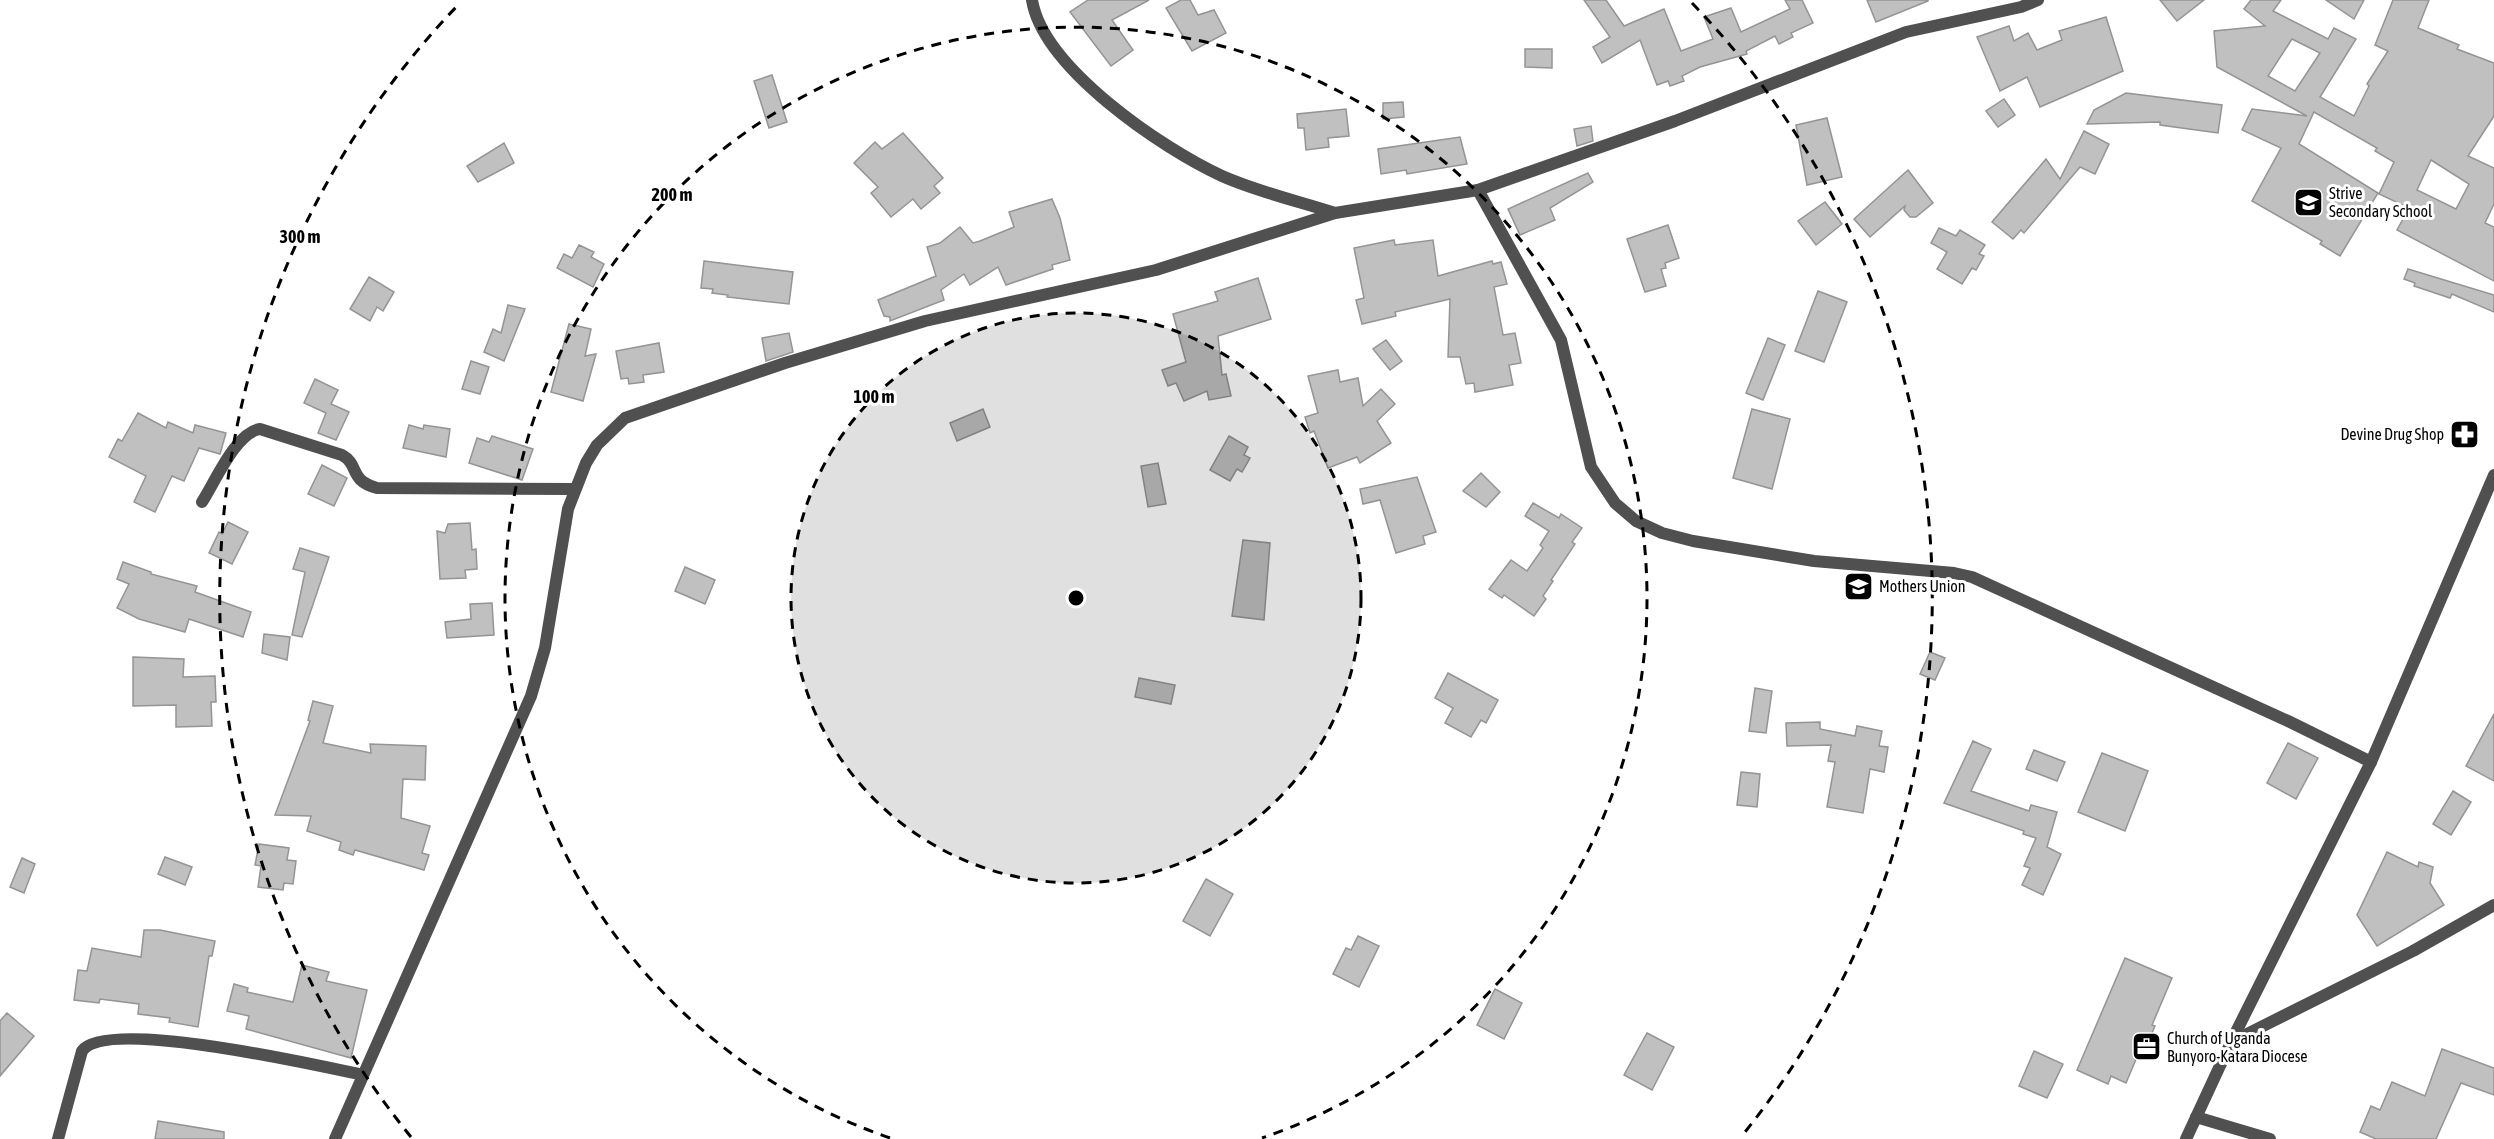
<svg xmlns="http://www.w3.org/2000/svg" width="2494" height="1139" viewBox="0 0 2494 1139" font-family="'Asap Condensed',sans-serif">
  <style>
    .building { fill: #c0c0c0; stroke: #949494; stroke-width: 1.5; fill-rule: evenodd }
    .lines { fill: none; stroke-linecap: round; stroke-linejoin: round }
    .minor { stroke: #505050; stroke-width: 12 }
    .tertiary { stroke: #505050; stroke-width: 12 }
    .ring { fill: none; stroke: #000; stroke-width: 3; stroke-dasharray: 10 8 }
    .labels { text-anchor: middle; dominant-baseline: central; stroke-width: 6; stroke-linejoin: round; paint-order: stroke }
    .poi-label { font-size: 16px; fill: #000; stroke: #fff; text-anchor: start }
    .centre { fill: #000; stroke: #fff; stroke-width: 3 }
    .ring-label { font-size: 18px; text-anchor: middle; font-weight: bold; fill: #000; stroke: #fff; stroke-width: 6; stroke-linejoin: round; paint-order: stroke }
  </style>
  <rect width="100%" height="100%" fill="#fff"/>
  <g class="building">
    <path d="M1088,0H1149L1112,20L1133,50L1111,66L1070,12Z"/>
    <path d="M1181,0H1190L1198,15L1214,10L1226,33L1192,51L1166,8Z"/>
    <path d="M1584,0H1606L1624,26L1664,9L1681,51L1713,39L1704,17L1731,8L1741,32L1790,9L1785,0H1802L1813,23L1791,33L1793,37L1779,44L1775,36L1746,51L1747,54L1700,67L1682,76L1684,81L1670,86L1668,81L1657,85L1640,40L1602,63L1593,47L1610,37Z"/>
    <path d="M1867,0H1928V1L1876,22Z"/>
    <path d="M2160,0H2204L2177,21Z"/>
    <path d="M2251,0H2281L2273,11L2328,39L2334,28L2356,39L2320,97L2354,116L2369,86L2367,84L2388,51L2375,45L2393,0H2429L2418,28L2459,45L2457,49L2494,63V116L2468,156L2494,168V204L2485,223L2494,227V281L2397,230L2409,208L2379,194L2394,162L2375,151L2377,148L2314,112L2299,144L2378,193L2340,256L2320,244L2322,241L2252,201L2281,148L2242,130L2252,109L2307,116L2217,67L2214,31L2265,26L2244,9ZM2292,39L2320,53L2295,91L2268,76ZM2431,160L2469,184L2456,209L2417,190Z"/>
    <path d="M2326,0H2364L2354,19Z"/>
    <path d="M2106,17L2123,71L2040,107L2027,77L2000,91L1977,37L2009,26L2014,41L2028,33L2037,50L2062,40L2059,31Z"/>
    <path d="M1525,49H1552V68L1525,67Z"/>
    <path d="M772,75L787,122L769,128L754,81Z"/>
    <path d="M2126,93L2222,105L2218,133L2160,125V122L2087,124L2094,110Z"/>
    <path d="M2004,99L2015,115L1998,127L1986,111Z"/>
    <path d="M1403,102L1404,117L1383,119V103Z"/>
    <path d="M1346,109L1349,136L1328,138L1329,147L1306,150L1304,128H1298L1297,114Z"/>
    <path d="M1827,118L1842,177L1807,185L1796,125Z"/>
    <path d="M1591,126L1593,141L1577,146L1574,129Z"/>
    <path d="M2084,131L2109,144L2095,174L2080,167L2024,233L2021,230L2013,239L1992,222L2046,159L2060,179Z"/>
    <path d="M903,133L943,178L934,186L940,193L921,209L913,199L891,217L871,193L878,187L854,163L875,142L882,149Z"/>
    <path d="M1460,137L1467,164L1407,174L1406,170L1381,174L1378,149Z"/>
    <path d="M504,143L514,163L478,182L467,166Z"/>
    <path d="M1908,170L1933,203L1916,217H1910L1904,210L1905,206L1870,237L1854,219Z"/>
    <path d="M1588,173L1593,182L1550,208L1555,220L1520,235L1508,209Z"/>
    <path d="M1052,199L1060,218L1070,260L1052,265L1053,269L1006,285L998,267L970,285L964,274L941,290L944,300L890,321V317L884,316L878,300L936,276L927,247L940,243L960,227L973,243L980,241L1014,227L1009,212Z"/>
    <path d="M1825,202L1842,224L1816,245L1798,221Z"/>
    <path d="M1668,225L1679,258L1665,263L1666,268L1661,269L1666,286L1645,292L1627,239Z"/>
    <path d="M1939,228L1956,236L1960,230L1985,245L1979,254L1984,256L1976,270L1972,268L1962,284L1937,269L1947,252L1931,243Z"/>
    <path d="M1394,240L1395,245L1433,240L1438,276L1492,261L1493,264L1501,262L1507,284L1494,287L1503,335L1515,333L1521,363L1509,365L1513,385L1475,392L1474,383L1466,384L1460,357H1448L1450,299L1395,312L1396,316L1362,324L1356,300L1364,298L1354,248Z"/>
    <path d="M579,245L594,252L591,257L604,264L593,287L557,268L564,254L572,258Z"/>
    <path d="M704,261L793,272L789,304L727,297L728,295L712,293L713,289L701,288Z"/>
    <path d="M2408,269L2494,295V312L2452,294L2450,298L2414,286L2415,283L2404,279Z"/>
    <path d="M369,277L394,292L383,311L377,307L370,321L350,309Z"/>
    <path d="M1258,278L1271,319L1218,336L1222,375L1226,374L1231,396L1209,400L1207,391L1184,401L1176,383L1168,386L1162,370L1186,362L1173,314L1218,301L1215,292Z"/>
    <path d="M1818,291L1847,302L1824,362L1795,351Z"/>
    <path d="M508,305L525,309L504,361L484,352L493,329L501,333Z"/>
    <path d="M569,324L591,329L585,356L596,354L583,401L551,392Z"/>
    <path d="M789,333L793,352L766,361L762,338Z"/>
    <path d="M1768,338L1785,345L1763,400L1746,393Z"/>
    <path d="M1386,340L1402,361L1390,370L1373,349Z"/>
    <path d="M659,343L664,372L643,375L644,382L629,384L628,378L621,379L616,351Z"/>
    <path d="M471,361L489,367L480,394L462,389Z"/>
    <path d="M1338,370L1340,382L1358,378L1363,406L1381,389L1395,404L1377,421L1391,443L1360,463L1357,457L1328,468L1314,431L1310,433L1305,417L1318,413L1308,376Z"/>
    <path d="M315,379L338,390L331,404L349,412L336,440L318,433L326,413L304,403Z"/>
    <path d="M983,409L990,427L957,441L950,423Z"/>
    <path d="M1752,409L1790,419L1772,489L1733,478Z"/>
    <path d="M138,413L166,428L168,422L193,433L195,425L226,433L220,454L199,448L184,481L172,476L155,512L134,502L146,476L109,457L118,439L122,441Z"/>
    <path d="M409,425L423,429L424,425L450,429L446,457L403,448Z"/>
    <path d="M492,436L533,449L522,480L469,463L477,438L489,442Z"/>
    <path d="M1229,436L1248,447L1244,455L1250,458L1242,472L1237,469L1230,481L1210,470Z"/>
    <path d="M1158,463L1166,504L1148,507L1141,466Z"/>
    <path d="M322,465L347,478L334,506L308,494Z"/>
    <path d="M1481,473L1500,492L1486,507L1463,491Z"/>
    <path d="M1417,477L1436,532L1423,536L1425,544L1396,553L1380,500L1363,504L1360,489Z"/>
    <path d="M1533,503L1559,518L1561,514L1582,528L1572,542L1575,544L1551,580L1553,581L1543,596L1546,599L1534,616L1504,595L1502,598L1489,589L1511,560L1527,571L1543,548L1540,545L1549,531L1525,516Z"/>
    <path d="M228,522L248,532L232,564L209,553L219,532L222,534Z"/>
    <path d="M470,523L472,550L476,549L477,569L465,570L466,578L440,579L437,531L445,533L448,524Z"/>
    <path d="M1243,540L1270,543L1264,620L1232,616Z"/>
    <path d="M300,548L329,557L302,637L292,635L305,572L293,569Z"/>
    <path d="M123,562L151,572V574L197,586L195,592L251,612L243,637L189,619L185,632L139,619L117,608L129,584L117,579Z"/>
    <path d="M685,567L715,580L705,604L675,591Z"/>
    <path d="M492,603L494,635L447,638L445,622L471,619L470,604Z"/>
    <path d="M264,634L290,637L287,660L262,653Z"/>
    <path d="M1930,652L1945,658L1935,680L1920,674Z"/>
    <path d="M133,657L184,659L183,677L215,676L216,702H211L212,726L176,727V705L133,706Z"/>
    <path d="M1448,673L1498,700L1486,723L1481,720L1471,737L1445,723L1453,708L1435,698Z"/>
    <path d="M1139,678L1175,685L1171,704L1135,697Z"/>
    <path d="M1755,688L1772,691L1766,733L1749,731Z"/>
    <path d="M313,701L333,706L323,743L371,753L370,744L426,746L425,780L403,779L401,818L430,826L422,853L429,855L424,870L355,850L353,855L339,850L341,842L307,831L311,816L275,815L310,721L308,720Z"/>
    <path d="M2494,714V781L2466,766Z"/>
    <path d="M1820,722V729L1855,736L1857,726L1882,731L1879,746L1888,747L1884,772L1870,769L1863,813L1827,807L1835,762L1828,761L1831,745L1787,746L1786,723Z"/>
    <path d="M1973,741L1991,749L1971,791L2029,811L2031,805L2057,812L2047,847L2061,854L2043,895L2022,885L2030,868L2024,866L2036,838L2023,834L2024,831L1944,803Z"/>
    <path d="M2288,743L2318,758L2296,799L2267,783Z"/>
    <path d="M2034,750L2065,762L2057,781L2026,769Z"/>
    <path d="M2102,753L2148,771L2125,831L2078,812Z"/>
    <path d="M1741,772L1760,774L1757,807L1737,805Z"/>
    <path d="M2453,791L2471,802L2451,835L2433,824Z"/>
    <path d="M259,844L289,848L287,860L296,861L293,884L284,883L283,890L258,887L261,866L255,865Z"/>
    <path d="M2387,852L2418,867L2419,862L2433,867L2430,883L2444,905L2377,946L2357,915Z"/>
    <path d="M165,857L192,867L185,885L158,874Z"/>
    <path d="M22,858L35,864L24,893L10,887Z"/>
    <path d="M1206,879L1233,894L1210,936L1183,921Z"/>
    <path d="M144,930H160L215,941L212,956H209L198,1027L169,1022L170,1018L138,1014L139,1004L100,999L99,1003L74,1000L78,970L87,971L92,948L141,957Z"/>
    <path d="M1358,936L1379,946L1359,987L1333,974L1346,948L1351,950Z"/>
    <path d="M2125,958L2172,978L2152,1025L2155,1026L2149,1040L2145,1038L2126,1083L2111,1076L2108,1084L2077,1070Z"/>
    <path d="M302,965L329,972L326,981L367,990L351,1058L246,1029L249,1016L227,1011L234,984L248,988L247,992L293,1002Z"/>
    <path d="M1495,989L1522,1003L1504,1039L1477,1025Z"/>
    <path d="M7,1013L34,1036L0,1076V1021Z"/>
    <path d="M1647,1033L1674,1047L1652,1090L1624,1075Z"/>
    <path d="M2442,1049L2494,1068V1095L2461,1083L2436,1139H2376L2360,1132L2371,1106L2380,1110L2392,1082L2425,1096Z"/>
    <path d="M2034,1051L2063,1064L2047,1098L2019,1086Z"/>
    <path d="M158,1121L224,1132V1139H155Z"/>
  </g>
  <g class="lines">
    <g class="minor">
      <path d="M1032,0C1043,68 1163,149 1222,176C1258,192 1298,201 1335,213"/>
      <path d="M1478,190L1561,340L1591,467L1615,503L1636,521L1662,533L1693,541L1814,561L1954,573L1972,577L2288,721L2371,762"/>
      <path d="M202,502C215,482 236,432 260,429L342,455C360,465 348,480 377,488L574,489"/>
      <path d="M2231,1042L2413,951L2494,905"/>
      <path d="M2196,1117L2270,1139"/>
      <path d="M58,1139L82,1051C106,1017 320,1066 363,1075"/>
      <path d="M335,1139L531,696L545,648L568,509L586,463L597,445L625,418L785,363L925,321L1156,270L1335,213L1478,190L1675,121L1906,32L2021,7L2038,0"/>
    </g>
    <path class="tertiary" d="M2186,1139L2231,1042L2371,762L2494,475"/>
  </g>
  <circle cx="1076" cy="598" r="285" fill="#000" fill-opacity=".12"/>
  <g class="ring">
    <circle cx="1076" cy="598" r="285"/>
    <path d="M890 1138A571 571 0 1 1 1262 1138"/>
    <path d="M411 1137A856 856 0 0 1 460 3M1692 3A856 856 0 0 1 1741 1137"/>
  </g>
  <defs>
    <symbol id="school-square" viewBox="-11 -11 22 22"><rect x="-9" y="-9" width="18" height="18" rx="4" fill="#000" stroke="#fff"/><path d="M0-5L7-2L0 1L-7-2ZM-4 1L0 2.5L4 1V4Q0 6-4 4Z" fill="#fff"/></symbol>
    <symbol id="pharmacy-square" viewBox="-11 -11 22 22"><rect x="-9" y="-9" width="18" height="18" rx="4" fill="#000" stroke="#fff"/><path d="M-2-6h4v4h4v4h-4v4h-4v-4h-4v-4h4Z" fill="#fff"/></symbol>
    <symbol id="office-square" viewBox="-11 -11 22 22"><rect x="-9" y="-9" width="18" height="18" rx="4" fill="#000" stroke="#fff"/><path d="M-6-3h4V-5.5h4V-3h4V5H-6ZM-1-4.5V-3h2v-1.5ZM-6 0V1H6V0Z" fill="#fff"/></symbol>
  </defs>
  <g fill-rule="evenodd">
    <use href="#school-square" x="2292" y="186" width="33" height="33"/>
    <use href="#pharmacy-square" x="2448" y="418" width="33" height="33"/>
    <use href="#school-square" x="1842" y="570" width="33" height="33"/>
    <use href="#office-square" x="2130" y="1030" width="33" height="33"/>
  </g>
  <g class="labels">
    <g class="poi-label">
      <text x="2329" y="193">Strive<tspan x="2329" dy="18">Secondary School</tspan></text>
      <text x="2444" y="434" text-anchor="end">Devine Drug Shop</text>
      <text x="1879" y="586">Mothers Union</text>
      <text x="2167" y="1038">Church of Uganda<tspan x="2167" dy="18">Bunyoro-Katara Diocese</tspan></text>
    </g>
  </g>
  <circle cx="1076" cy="598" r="9" class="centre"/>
  <g class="ring-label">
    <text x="672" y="201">200 m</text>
    <text x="300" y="243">300 m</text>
    <text x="874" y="403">100 m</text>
  </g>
</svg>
